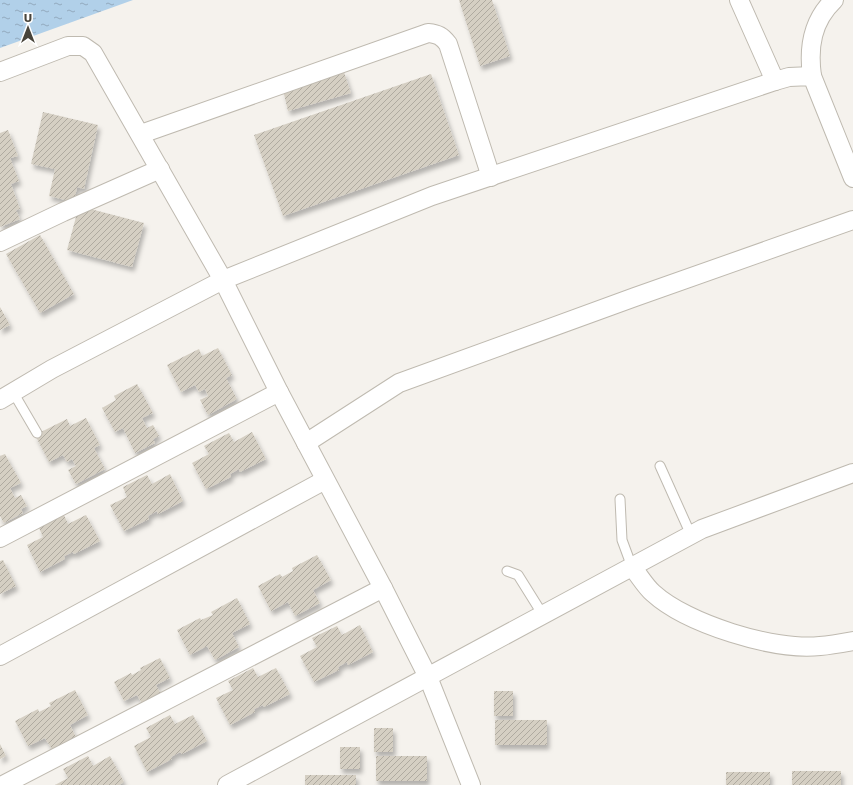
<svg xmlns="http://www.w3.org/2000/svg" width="853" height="785" viewBox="0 0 853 785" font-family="'DejaVu Sans',sans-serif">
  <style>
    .water { fill: url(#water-ripples) }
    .building { fill: url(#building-hatch); filter: url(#shadow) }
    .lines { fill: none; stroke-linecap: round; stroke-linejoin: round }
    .service-casing { stroke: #bfbab0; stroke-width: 11 }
    .minor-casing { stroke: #bfbab0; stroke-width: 20 }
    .service { stroke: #fff; stroke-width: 9 }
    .minor { stroke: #fff; stroke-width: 18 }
  </style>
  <defs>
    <pattern id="water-ripples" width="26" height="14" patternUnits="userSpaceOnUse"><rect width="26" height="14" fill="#b1d0e9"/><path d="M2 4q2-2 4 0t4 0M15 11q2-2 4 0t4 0" fill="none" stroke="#92aabe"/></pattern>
    <pattern id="building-hatch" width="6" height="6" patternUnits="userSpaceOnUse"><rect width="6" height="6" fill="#d5cfc3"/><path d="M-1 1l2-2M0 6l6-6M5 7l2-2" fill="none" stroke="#afaaa0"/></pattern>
    <filter id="shadow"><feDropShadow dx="2.5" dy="4.5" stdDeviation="2" flood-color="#0004"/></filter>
  </defs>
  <rect width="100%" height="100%" fill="#f5f2ed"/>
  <path class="water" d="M0,0H133L0,48Z"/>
  <g class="building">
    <path d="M459,0H492L510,56L480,66Z"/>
    <path d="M344,72L351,93L288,111L283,90Z"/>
    <path d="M431,74L459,155L283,216L254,135Z"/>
    <path d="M43,112L98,125L84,189L77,187L74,202L49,196L55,169L31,164Z"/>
    <path d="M8,130L18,156L10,158L19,181L11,184L20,209L16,210L20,219L0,227V133Z"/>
    <path d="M79,206L144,223L132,267L67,250Z"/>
    <path d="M40,235L74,294L40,313L6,254Z"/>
    <path d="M0,307L10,325L0,330Z"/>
    <path d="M218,348L232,375L226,378L237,399L208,415L200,400L208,396L205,389L199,392L195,385L181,392L167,365L199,349L202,356Z"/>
    <path d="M137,384L153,413L142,418L147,428L153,425L159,436L153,439L155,443L135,453L123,428L115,432L102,408L116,400L114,396Z"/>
    <path d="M86,418L100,445L94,448L105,469L76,484L68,470L76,466L72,459L67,462L63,455L49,462L35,435L67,419L70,426Z"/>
    <path d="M252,432L266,459L240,472L239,469L230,474L231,477L206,489L192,463L209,454L204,446L229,433L234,442Z"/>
    <path d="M5,454L21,483L10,488L15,498L21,495L27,506L21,509L23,513L4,523L0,516V456Z"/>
    <path d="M170,474L183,501L158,514L157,511L148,516L149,519L124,531L110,505L127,497L123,487L147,475L152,484Z"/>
    <path d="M64,515L68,524L86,515L100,541L74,554L73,552L64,556L65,559L40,572L27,545L43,537L39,528Z"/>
    <path d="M317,555L331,580L313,590L320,603L295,616L288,602L271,611L258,586L280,574L282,577L293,571L292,568Z"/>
    <path d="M3,560L16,586L0,594V561Z"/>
    <path d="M237,598L250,624L232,633L239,647L215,660L207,646L190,655L177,630L200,618L201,620L213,615L211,612Z"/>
    <path d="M360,625L373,652L348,665L347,662L338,667L339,670L314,682L300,656L317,647L312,638L337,626L342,635Z"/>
    <path d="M160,658L170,678L156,685L162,696L143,705L137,695L124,701L114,682L131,673L132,675L141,670L140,668Z"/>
    <path d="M253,668L258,677L276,668L290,694L264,707L263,705L254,709L255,712L230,725L216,698L233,690L228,681Z"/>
    <path d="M75,690L88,715L70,725L77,739L53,751L45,738L28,746L15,721L38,709L39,712L51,706L49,703Z"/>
    <rect x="494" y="691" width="19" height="25"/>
    <path d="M170,715L175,724L193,715L207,741L182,754L180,752L171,757L172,759L147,772L134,746L151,737L146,728Z"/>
    <rect x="495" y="720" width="52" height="25"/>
    <rect x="374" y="728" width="19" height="24"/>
    <path d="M0,744L6,756L0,759Z"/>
    <rect x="340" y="747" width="20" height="22"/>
    <path d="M88,756L93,766L110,756L124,782L119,785H55L68,778L63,769Z"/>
    <rect x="376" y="756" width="51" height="25"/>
    <rect x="792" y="771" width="49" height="14"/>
    <rect x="726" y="772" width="44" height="13"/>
    <rect x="305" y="775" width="51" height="10"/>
  </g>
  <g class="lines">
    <defs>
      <g id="service">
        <path d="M13,392L37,433"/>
        <path d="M660,466L691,535"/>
        <path d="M620,499L622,540L632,567"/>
        <path d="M507,571L518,575L543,615"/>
      </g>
      <g id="minor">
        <path d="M739,0L775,81"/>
        <path d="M0,72L68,46H83L93,53L223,280L279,392L383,588L428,677L471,785"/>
        <path d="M812,76C808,47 812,21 834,0"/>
        <path d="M141,134L428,33C438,34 442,36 448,44L491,177"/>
        <path d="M0,242L63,212L160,169"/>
        <path d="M0,400L52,369L223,280L432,196L775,81L789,77L812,76L853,178"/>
        <path d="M306,443L399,383L635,297L853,220"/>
        <path d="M0,538L279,392"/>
        <path d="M632,567C639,575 645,586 653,593C687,624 774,651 820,646C831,645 842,643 853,641"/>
        <path d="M0,656L325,480"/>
        <path d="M3,785L383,588"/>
        <path d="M227,785L702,529L853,473"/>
      </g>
    </defs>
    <use href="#service" class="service-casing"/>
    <use href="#minor" class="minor-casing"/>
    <use href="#service" class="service"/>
    <use href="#minor" class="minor"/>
  </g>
  <g transform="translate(28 28)" stroke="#ffffff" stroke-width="3" paint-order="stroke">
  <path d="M0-3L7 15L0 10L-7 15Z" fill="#48443b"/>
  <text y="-6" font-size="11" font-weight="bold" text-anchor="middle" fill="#48443b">U</text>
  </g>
</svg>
